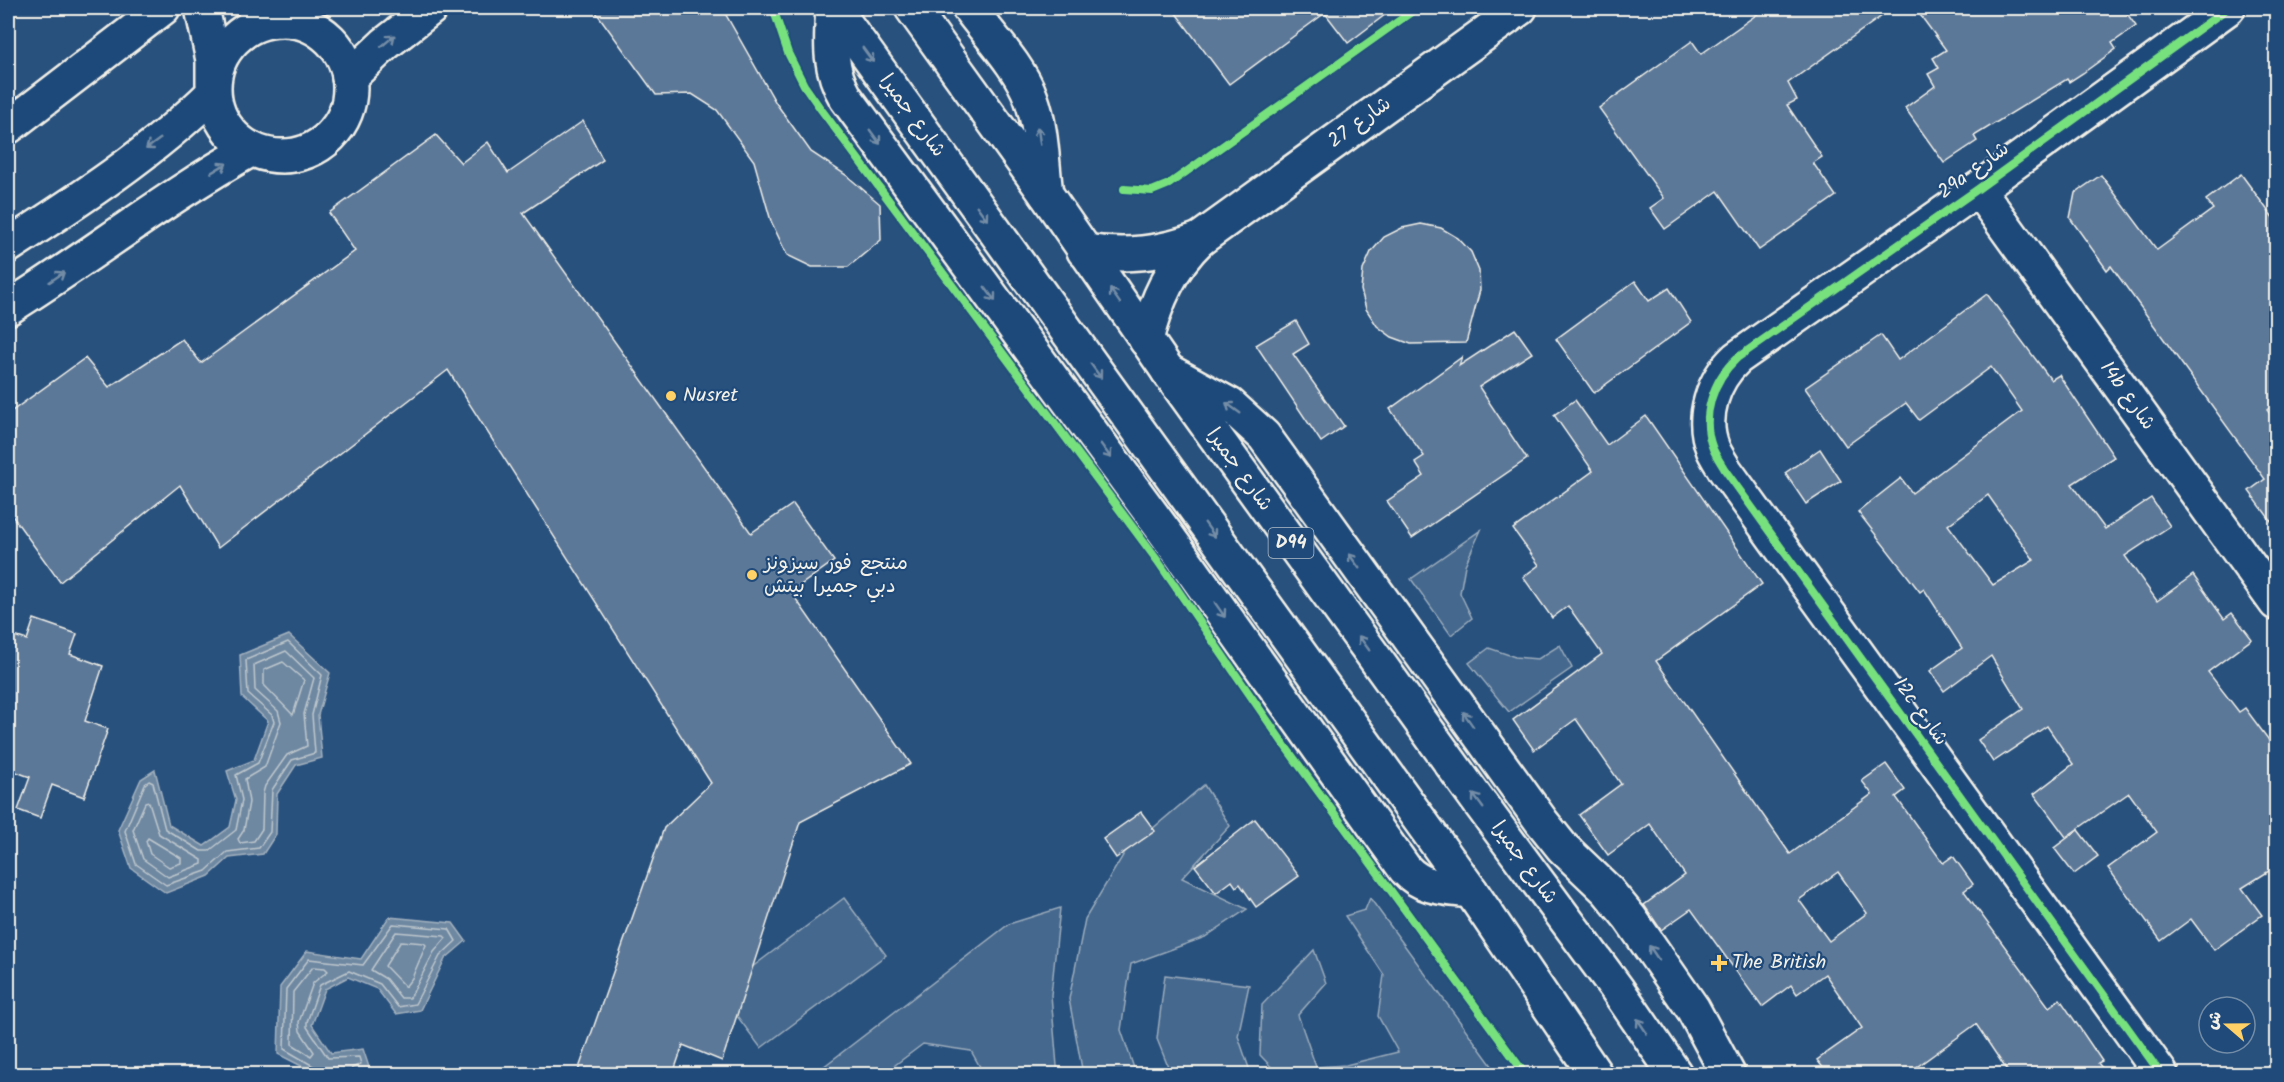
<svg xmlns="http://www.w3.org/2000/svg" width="2284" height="1082" viewBox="0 0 2284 1082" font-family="Kalam,'Playpen Sans Arabic',sans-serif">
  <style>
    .green { fill: #45688e; stroke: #9cacbb; stroke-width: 1.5 }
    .water { fill: #6e88a2; stroke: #a4b2be; stroke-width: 1.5 }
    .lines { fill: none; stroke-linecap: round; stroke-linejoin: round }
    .shore { stroke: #bec7cc; stroke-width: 1.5 }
    .building { fill: #5b7899; stroke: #f4f1e8; stroke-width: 1.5; fill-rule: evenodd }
    .street-casing { stroke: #f4f1e8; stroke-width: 38 }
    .secondary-casing { stroke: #f4f1e8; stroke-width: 38 }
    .primary-casing { stroke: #f4f1e8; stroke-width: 38 }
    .street { stroke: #1f4a7a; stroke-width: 33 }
    .secondary { stroke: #1f4a7a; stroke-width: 33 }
    .primary { stroke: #1f4a7a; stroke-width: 33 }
    .cycleway-casing { stroke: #1f4a7a; stroke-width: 11 }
    .cycleway { stroke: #77e17e; stroke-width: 8 }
    .oneway { stroke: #748da6 }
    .poi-dot { fill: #ffd166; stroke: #1f4a7a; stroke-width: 2 }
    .labels { text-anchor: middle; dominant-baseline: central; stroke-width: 4.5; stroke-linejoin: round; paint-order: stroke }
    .shield { fill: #1f4a7a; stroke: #b4bfc7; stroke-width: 1.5 }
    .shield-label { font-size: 18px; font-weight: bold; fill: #f4f1e8 }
    .street-label { font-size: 20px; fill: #f4f1e8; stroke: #1f4a7a }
    .poi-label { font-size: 20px; fill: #f4f1e8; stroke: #1f4a7a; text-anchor: start }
  </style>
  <rect width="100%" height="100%" fill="#28517e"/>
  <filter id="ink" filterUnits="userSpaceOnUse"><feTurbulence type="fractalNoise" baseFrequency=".0167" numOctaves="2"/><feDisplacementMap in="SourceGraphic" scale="12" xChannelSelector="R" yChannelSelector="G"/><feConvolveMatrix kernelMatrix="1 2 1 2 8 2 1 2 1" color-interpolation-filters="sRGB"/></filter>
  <g filter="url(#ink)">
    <g class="green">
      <path d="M1481,530L1465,565L1460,593L1472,618L1451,635L1411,579Z"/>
      <path d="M1560,645L1572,668L1509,712L1469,663L1489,648L1515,657L1538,659Z"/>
      <path d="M1204,785L1230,826L1182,878L1247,909L1205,937L1131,964L1121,1030L1136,1074H1083L1069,999L1085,919L1125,852Z"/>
      <path d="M844,898L886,955L761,1048L719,992Z"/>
      <path d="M1370,898L1498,1074H1278L1260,1055L1262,1005L1314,950L1326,983L1298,1015L1316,1067L1346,1065L1398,1052L1378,1016L1384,975L1345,916L1365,910Z"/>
      <path d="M1060,908L1051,995L1057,1066L1060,1074H984L971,1051L923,1044L883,1074H814L1009,924Z"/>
      <path d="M1165,975L1249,985L1238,1036L1251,1074H1171L1157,1039Z"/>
    </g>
    <g class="water">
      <path d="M289,635L330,673L318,715L322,758L296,765L277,794L276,834L263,854L229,858L209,876L166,893L131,868L118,830L141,779L155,770L169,825L204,846L230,827L236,800L227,771L254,760L268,721L242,697L240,655Z"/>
      <path d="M389,917L453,923L466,941L445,959L420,1010L396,1014L377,989L348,977L325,989L312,1025L331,1053L363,1049L370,1070L335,1074H317L278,1054L280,987L307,951L361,959Z"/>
    </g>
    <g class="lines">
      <g class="shore">
        <path d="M288,642L322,675L312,715L315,753L292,760L272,790L270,832L259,848L227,852L206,871L166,885L136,864L125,831L145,784L149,781L153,783L165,829L201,851H209L236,830L242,800L236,775L258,763L274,722L272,715L248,694L246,660Z"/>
        <path d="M286,651L314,678L304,714L307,746L287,755L265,786L263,793L262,829L254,841L240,843L238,839L244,830L249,802L245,779L265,767L281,722L278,711L255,690L254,665Z"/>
        <path d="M283,662L304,680L293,715L264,685V670Z"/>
        <path d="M149,802L159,834L202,860V864L168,877L143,859L133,830L145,803Z"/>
        <path d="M148,838L181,858V863L169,867L150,854L146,841Z"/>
        <path d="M396,932L444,936L446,938L434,952L410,998H401L386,979L371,970Z"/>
        <path d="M401,941L424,943L426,945L412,978L405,987L385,966Z"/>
        <path d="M313,967L325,968L328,971L313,983L299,1022L300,1031L314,1052L311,1056L292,1044L293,992Z"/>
        <path d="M318,1074L315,1067L284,1049L286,989L309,959L363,965L393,924L449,929L456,941L440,956L415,1004L398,1007L380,984L349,971L320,985L307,1022V1027L328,1058L359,1057L361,1064L352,1068L350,1074"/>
      </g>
    </g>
    <g class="building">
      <path d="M593,8H722L776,103L811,152L846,175L880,204L881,240L848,267H812L787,255L771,221L754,161L717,110L692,94L656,95Z"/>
      <path d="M1172,8H1394L1348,43L1325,13L1229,84Z"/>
      <path d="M1766,8H1893L1788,83L1797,100L1787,105L1822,157L1813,163L1836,196L1759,250L1718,191L1665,229L1650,208L1664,198L1599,108L1692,41L1701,54Z"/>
      <path d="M1915,8H2123L2136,26L2112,43L2116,49L2083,73L2069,82L2067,79L1974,136L1977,141L1944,163L1905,108L1935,86L1928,74L1939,68L1933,58L1946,50Z"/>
      <path d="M583,121L603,160L523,213L751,533L793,504L834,561L791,592L911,764L800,822L722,1061L683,1045L673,1074H577L664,828L711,783L448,370L218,548L180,485L60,582L8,510V414L85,358L109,387L182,339L201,363L355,251L329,213L436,135L461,163L488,142L508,173Z"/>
      <path d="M2241,174L2277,223V402L2267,410L2277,423V529L2249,491L2265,479L2111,266L2107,270L2070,218L2075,193L2101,175L2157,250L2213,209L2206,200Z"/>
      <path d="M1421,224L1441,228L1458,238L1471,252L1479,271L1480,290L1466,343L1411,344L1392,337L1377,326L1366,309L1361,290L1363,270L1371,252L1384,237L1402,228Z"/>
      <path d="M1635,281L1649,301L1669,288L1691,322L1594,393L1556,339Z"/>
      <path d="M1987,294L2051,380L2059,375L2114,457L2072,484L2105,529L2151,498L2170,526L2125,556L2157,601L2193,575L2224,619L2232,613L2252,639L2208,672L2239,712L2245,708L2277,751V866L2242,888L2262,915L2214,950L2191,919L2161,941L2108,868L2157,832L2129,793L2066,837L2034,794L2073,764L2047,726L1993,762L1978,740L2023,709L1991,656L1944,691L1930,671L1962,648L1924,589L1920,592L1858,512L1901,478L1912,493L2022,411L1991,367L1919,420L1906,403L1846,446L1805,388L1881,335L1898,360ZM1988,495L2034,560L1993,585L1948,525Z"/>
      <path d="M1296,321L1309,344L1293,354L1344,426L1321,442L1256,345Z"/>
      <path d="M1515,329L1532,353L1479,387L1527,459L1412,538L1387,501L1424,476L1415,462L1424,456L1390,409L1462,357L1459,366Z"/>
      <path d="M1575,400L1607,445L1646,416L1762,584L1656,661L1790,854L1872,794L1862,781L1886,764L1905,790L1896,797L1943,863L1953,856L1973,884L1964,891L2049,1007L2060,999L2102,1061L2098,1063L2107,1074H2024L2008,1072L1976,1024L1907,1074H1828L1817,1060L1862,1028L1825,974L1797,994L1791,985L1762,1007L1691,909L1661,930L1644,905L1685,875L1650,824L1608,855L1579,815L1621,784L1576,719L1534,750L1513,720L1602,654L1568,606L1552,618L1523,577L1539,565L1513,529L1593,471L1554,415ZM1838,872L1867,913L1829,941L1799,900Z"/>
      <path d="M1820,449L1841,481L1806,504L1785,473Z"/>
      <path d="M34,619L77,634L70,654L103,666L85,721L108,729L84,797L52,785L40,818L18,810L30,777L8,769V634L27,640Z"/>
      <path d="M1141,812L1155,831L1116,858L1103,839Z"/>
      <path d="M1255,819L1299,876L1256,907L1240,884L1236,887L1232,881L1216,893L1195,866Z"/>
      <path d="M2078,830L2098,856L2074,874L2054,848Z"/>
    </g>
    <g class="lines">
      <defs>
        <g id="street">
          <path d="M202,8L213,60V84"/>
          <path d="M254,8L280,20"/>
          <path d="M833,8C831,42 828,67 846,98L1164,531L1405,869C1423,889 1446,888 1471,891"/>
          <path d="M969,8C989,35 1020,67 1031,98C1042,128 1042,163 1046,194"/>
          <path d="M8,127L163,8"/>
          <path d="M1978,189L2276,603"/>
          <path d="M1084,251C1125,257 1161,254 1200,239"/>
          <path d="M1146,340C1156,300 1171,267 1200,239L1520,8"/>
          <path d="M1168,371L1230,405L1264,436L1542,822L1562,847L1607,890L1630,918L1693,1009L1728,1074"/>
          <path d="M2161,1074L1725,470C1721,463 1716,456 1713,449C1700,417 1713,380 1737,358L1978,189L2228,8"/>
        </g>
        <g id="secondary">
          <circle cx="282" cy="88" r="68"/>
          <path d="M349,78L385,44L431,8"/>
          <path d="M8,246C79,200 153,152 213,93"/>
          <path d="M8,308C90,257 167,196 252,149"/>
        </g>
        <g id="primary">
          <path d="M834,8L1471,891L1595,1074"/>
          <path d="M912,8L1046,194L1168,371L1476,798L1617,989L1675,1074"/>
        </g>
      </defs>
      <use href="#street" class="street-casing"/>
      <use href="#secondary" class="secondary-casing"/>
      <use href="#primary" class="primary-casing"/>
      <use href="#street" class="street"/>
      <use href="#secondary" class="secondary"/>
      <use href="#primary" class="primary"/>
      <defs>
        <g id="cycleway">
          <path d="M773,8L788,53L804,85L820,108L1157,560L1285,746L1525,1074"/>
          <path d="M1124,189L1152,191L1169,184L1417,8"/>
          <path d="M2161,1074L1725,470C1721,463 1716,456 1713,449C1700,417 1713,380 1737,358L1978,189L2228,8"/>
        </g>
      </defs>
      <use href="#cycleway" class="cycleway-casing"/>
      <use href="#cycleway" class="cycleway"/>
    </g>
    <defs><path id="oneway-shaft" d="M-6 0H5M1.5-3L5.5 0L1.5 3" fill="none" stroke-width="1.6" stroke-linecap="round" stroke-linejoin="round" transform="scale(1.5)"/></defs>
    <g class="oneway">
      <use href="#oneway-shaft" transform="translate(388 41) rotate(-40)"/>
      <use href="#oneway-shaft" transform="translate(868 55) rotate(54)"/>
      <use href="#oneway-shaft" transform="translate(1039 136) rotate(-98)"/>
      <use href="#oneway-shaft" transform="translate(875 137) rotate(54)"/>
      <use href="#oneway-shaft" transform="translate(153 144) rotate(144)"/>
      <use href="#oneway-shaft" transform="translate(219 168) rotate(-31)"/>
      <use href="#oneway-shaft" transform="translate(982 213) rotate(54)"/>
      <use href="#oneway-shaft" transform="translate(57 277) rotate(-34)"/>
      <use href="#oneway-shaft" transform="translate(990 294) rotate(54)"/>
      <use href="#oneway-shaft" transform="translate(1115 296) rotate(-125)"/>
      <use href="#oneway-shaft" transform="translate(1096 371) rotate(54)"/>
      <use href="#oneway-shaft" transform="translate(1233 408) rotate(-144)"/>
      <use href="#oneway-shaft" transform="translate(1106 451) rotate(54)"/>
      <use href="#oneway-shaft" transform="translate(1210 530) rotate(54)"/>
      <use href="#oneway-shaft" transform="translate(1354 561) rotate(-126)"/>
      <use href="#oneway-shaft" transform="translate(1220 610) rotate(55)"/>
      <use href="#oneway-shaft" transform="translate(1364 643) rotate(-126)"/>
      <use href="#oneway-shaft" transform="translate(1468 719) rotate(-125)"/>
      <use href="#oneway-shaft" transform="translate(1478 801) rotate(-126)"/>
      <use href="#oneway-shaft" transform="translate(1654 953) rotate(-124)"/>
      <use href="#oneway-shaft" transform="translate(1642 1026) rotate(-124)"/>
    </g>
  </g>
  <g class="poi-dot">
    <circle cx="671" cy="396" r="6"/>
    <circle cx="752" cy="575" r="6"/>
    <path d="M1716 954h6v6h6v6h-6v6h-6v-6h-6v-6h6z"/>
  </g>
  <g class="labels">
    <rect class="shield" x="1268.5" y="528" width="45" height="30" rx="4.5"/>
    <g class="shield-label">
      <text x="1291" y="543">D94</text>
    </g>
    <g class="street-label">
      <text transform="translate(912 116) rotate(54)">شارع جميرا</text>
      <text transform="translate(1360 123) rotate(-36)">شارع 27</text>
      <text transform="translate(1974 171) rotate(-36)">29a شارع</text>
      <text transform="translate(2127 396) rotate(54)">14b شارع</text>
      <text transform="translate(1239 470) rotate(54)">شارع جميرا</text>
      <text transform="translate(1920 712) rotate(54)">12c شارع</text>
      <text transform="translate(1524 863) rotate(54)">شارع جميرا</text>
    </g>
    <g class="poi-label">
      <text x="683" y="396">Nusret</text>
      <text x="764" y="564">منتجع فور سيزونز<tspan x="764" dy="23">دبي جميرا بيتش</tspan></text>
      <text x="1732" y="963">The British</text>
    </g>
  </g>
  <rect width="2284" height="1082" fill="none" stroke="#1f4a7a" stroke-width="30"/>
  <rect x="15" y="15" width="2254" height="1052" fill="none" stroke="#f4f1e8" stroke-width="2" filter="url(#ink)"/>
  <g transform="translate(2227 1025) rotate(290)"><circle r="28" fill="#1f4a7a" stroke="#748da6" stroke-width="1.5"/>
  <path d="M0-4.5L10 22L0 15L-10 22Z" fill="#ffd166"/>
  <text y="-9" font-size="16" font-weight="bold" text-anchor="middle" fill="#f4f1e8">ش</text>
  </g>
</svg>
